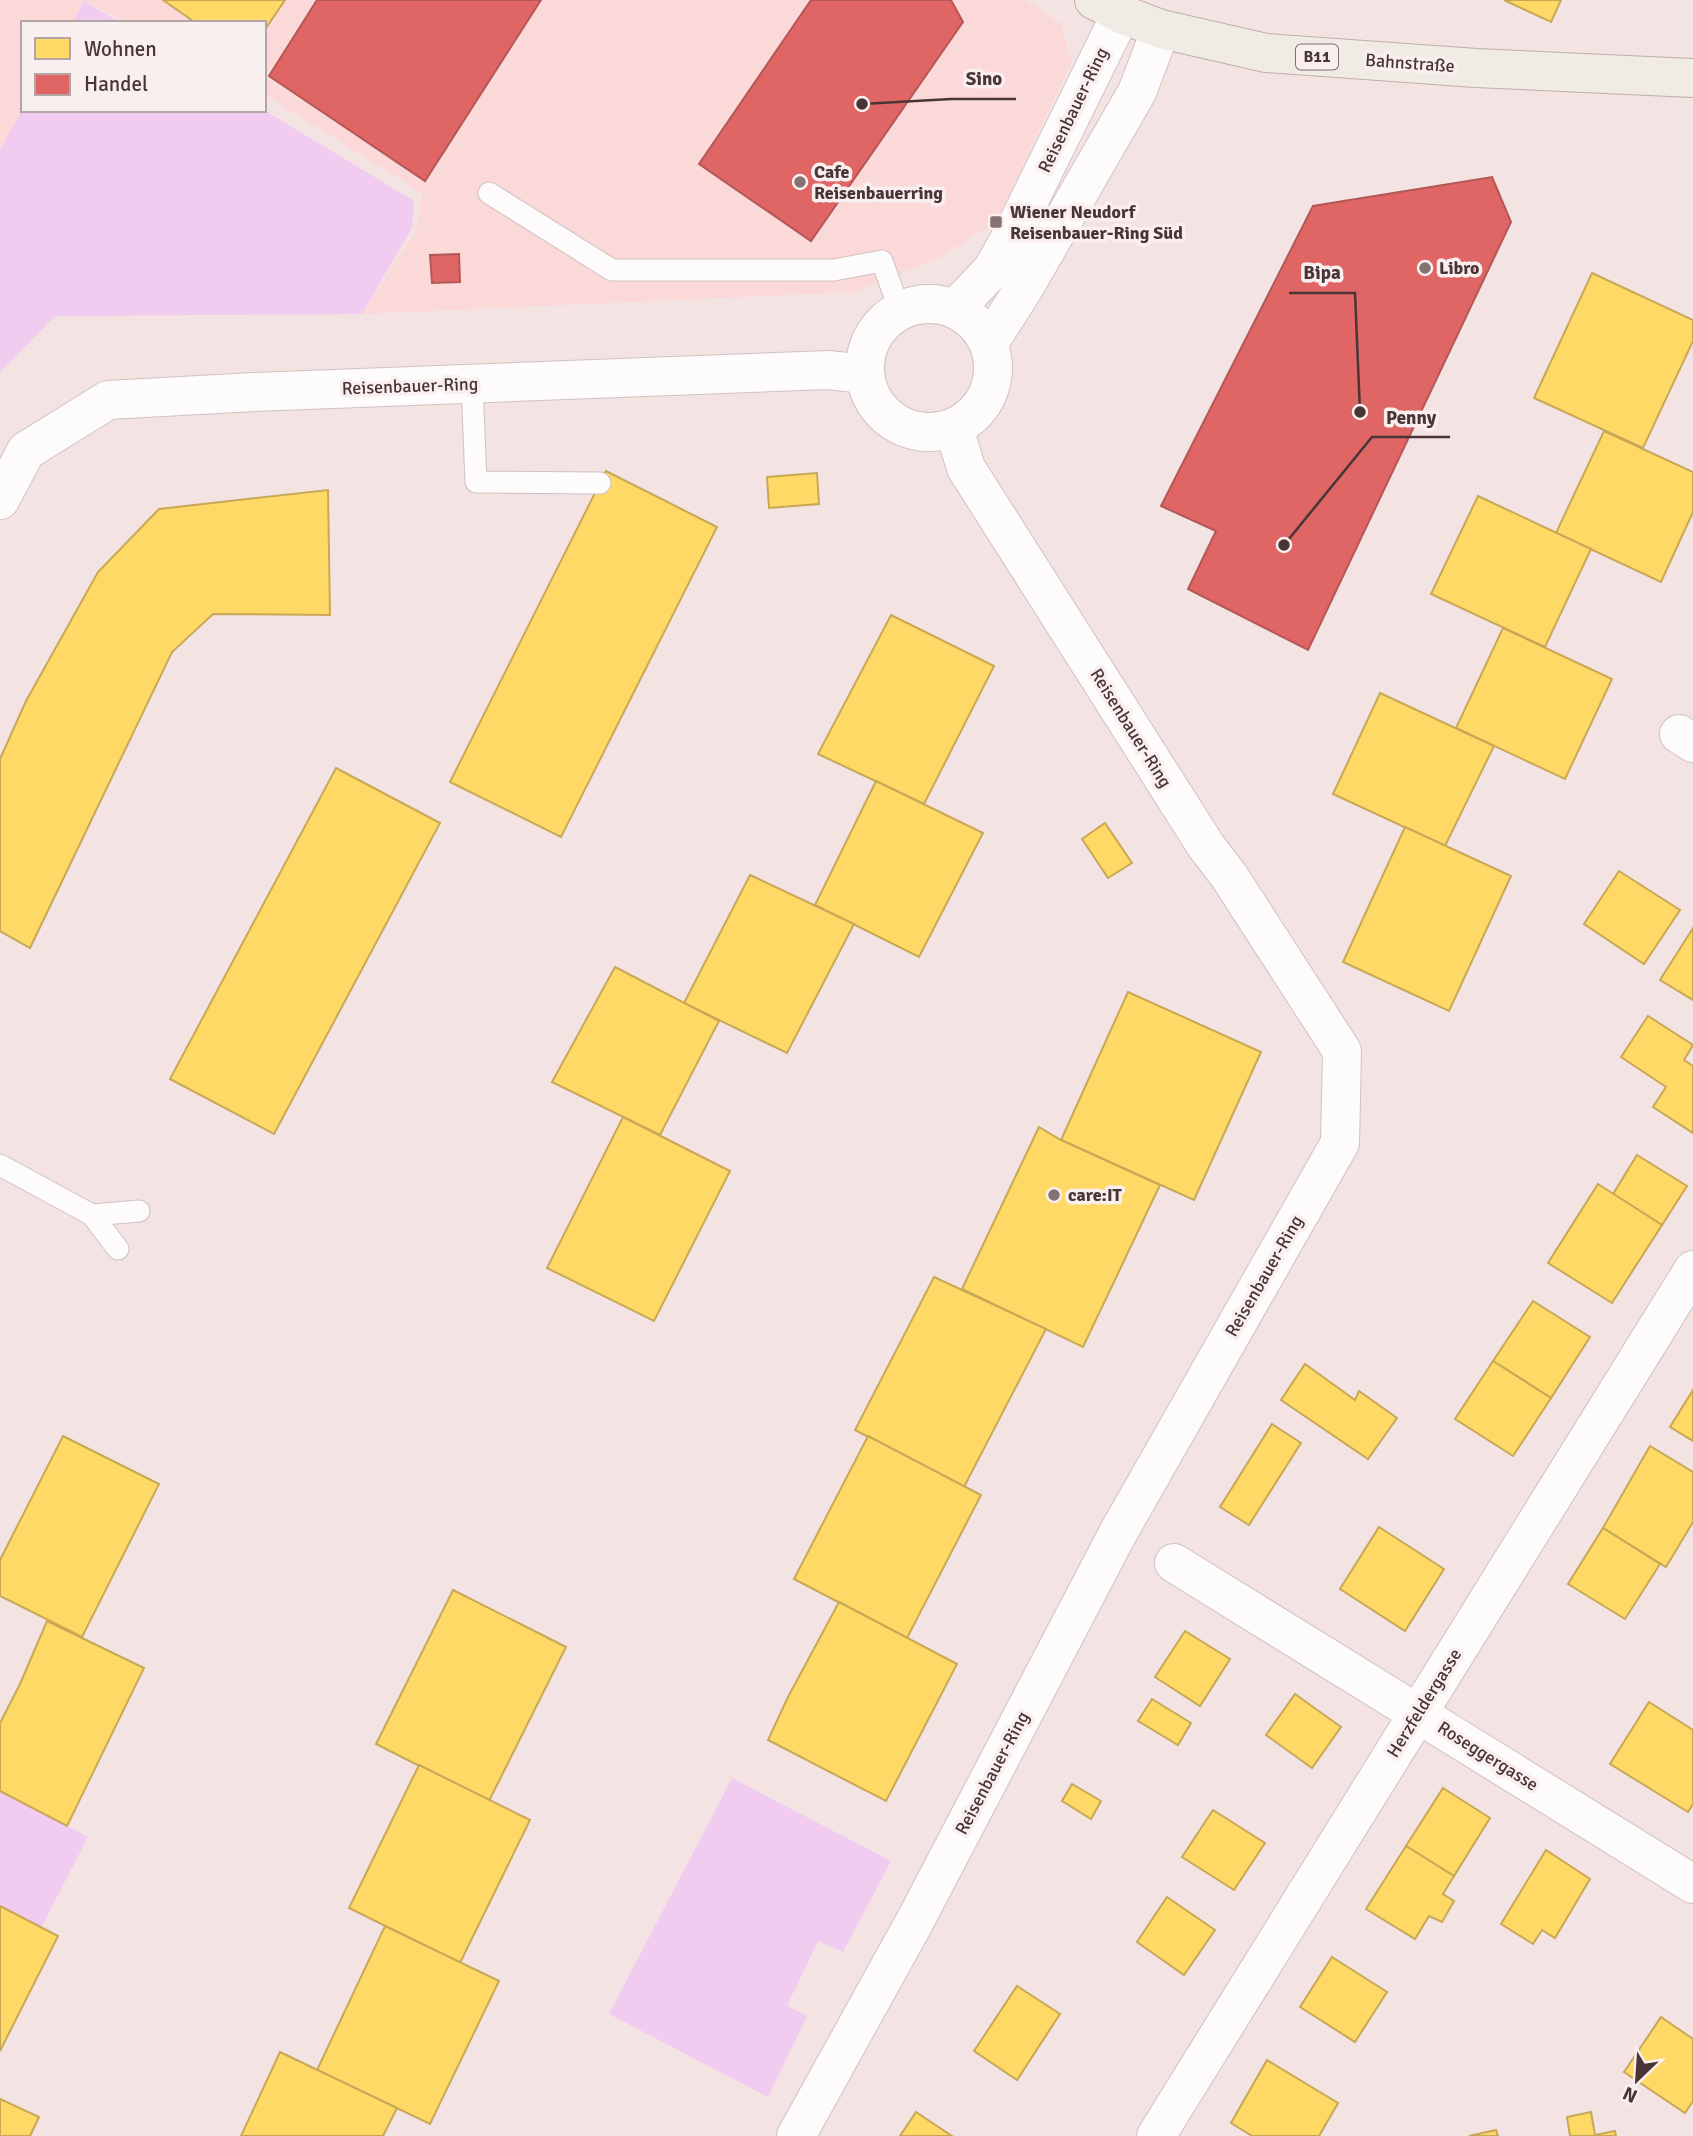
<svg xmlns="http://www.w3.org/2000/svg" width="1693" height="2136" viewBox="0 0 1693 2136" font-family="Signika,sans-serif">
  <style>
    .built { fill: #fad9d8 }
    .green { fill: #f1ccf0 }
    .homes { fill: #ffd966; stroke: #c8a857; stroke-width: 2 }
    .shops { fill: #e06666; stroke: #b35757; stroke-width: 2 }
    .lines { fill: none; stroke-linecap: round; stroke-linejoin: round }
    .lane-casing { stroke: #d2c1c1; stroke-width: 23 }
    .street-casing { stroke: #d2c1c1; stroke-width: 40 }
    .primary-casing { stroke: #beb0a6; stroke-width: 40 }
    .lane { stroke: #fdfbfb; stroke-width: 21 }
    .street { stroke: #fdfbfb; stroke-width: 38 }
    .primary { stroke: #f1ebe5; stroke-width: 38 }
    .poi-dot { fill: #857272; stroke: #faefef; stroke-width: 2.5 }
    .labels { text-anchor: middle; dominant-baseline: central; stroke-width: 7; stroke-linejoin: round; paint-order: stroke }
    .shield { fill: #faefef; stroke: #7e6d6d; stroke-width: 2 }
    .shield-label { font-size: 16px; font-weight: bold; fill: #493535 }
    .street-label { font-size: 18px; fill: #493535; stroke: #faefef }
    .poi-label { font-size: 18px; font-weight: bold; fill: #493535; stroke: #faefef; text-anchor: start }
    .leader { fill: none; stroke: #493535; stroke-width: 2.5 }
    .callout-dot { fill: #493535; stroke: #faefef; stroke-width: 2.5 }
    .callout-label { font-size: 19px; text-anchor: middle; font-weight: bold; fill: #493535; stroke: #faefef; stroke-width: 7; stroke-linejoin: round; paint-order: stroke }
  </style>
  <rect width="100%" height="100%" fill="#f4e3e3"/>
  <path class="built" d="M0,0H1026L1060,23L1072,62L996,222L935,260L854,292L362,314L417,229L422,193L264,94V23H127L85,1L72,23H23V109L0,149Z"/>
  <g class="green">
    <path d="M84,1L121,23H72Z"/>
    <path d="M23,109L264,110L414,201L412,228L362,314L55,316L0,372V149Z"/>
    <path d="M732,1778L891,1861L843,1952L818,1941L787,2006L807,2016L768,2097L609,2014Z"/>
    <path d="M0,1791L88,1837L41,1928L0,1906Z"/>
  </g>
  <g class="homes">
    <path d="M163,0H285L264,31V23H196Z"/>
    <path d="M1504,0H1561L1551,22Z"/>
    <path d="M1592,273L1693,320V341L1643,448L1534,398Z"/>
    <path d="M1604,431L1693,472V512L1661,582L1556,533Z"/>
    <path d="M606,471L717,527L561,837L450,782Z"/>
    <path d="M817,473L819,504L769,508L767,477Z"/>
    <path d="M328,490L330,615L213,614L172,652L30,948L0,931V759L26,701L98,572L159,509Z"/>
    <path d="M1478,496L1591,549L1545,647L1431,594Z"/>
    <path d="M891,615L994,666L924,804L818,754Z"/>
    <path d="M1503,628L1612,679L1565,779L1456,728Z"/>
    <path d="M1380,693L1494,746L1445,846L1333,794Z"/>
    <path d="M336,768L440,823L274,1134L170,1079Z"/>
    <path d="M876,781L983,833L919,957L815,905Z"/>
    <path d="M1105,823L1132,863L1108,878L1082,839Z"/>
    <path d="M1405,827L1511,876L1449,1011L1343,962Z"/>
    <path d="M1619,871L1680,910L1644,964L1584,924Z"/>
    <path d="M750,875L854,924L787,1053L684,1003Z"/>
    <path d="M1693,928V1000L1660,980Z"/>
    <path d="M615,967L719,1021L660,1135L552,1082Z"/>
    <path d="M1128,992L1261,1052L1194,1200L1061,1140Z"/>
    <path d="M1648,1016L1693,1045L1684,1060L1693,1066V1133L1653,1107L1666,1087L1621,1057Z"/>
    <path d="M623,1117L730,1171L654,1321L547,1268Z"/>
    <path d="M1039,1127L1061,1140L1160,1185L1083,1347L962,1289Z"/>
    <path d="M1637,1155L1687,1186L1662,1225L1613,1194Z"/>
    <path d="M1598,1184L1662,1225L1612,1303L1548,1263Z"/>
    <path d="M934,1277L1046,1329L964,1487L855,1430Z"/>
    <path d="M1533,1301L1590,1337L1551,1398L1493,1361Z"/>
    <path d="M1493,1361L1551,1398L1513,1456L1455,1419Z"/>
    <path d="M1305,1364L1355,1400L1359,1391L1397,1418L1368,1459L1281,1400Z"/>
    <path d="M1693,1390V1441L1670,1427Z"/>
    <path d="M1272,1424L1301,1443L1249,1525L1220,1507Z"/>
    <path d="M63,1436L159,1484L82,1637L0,1596V1560Z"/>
    <path d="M868,1436L981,1495L907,1638L794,1579Z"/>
    <path d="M1650,1446L1693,1472V1522L1666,1567L1603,1528Z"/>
    <path d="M1379,1527L1444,1569L1405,1631L1340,1589Z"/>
    <path d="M1603,1528L1660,1564L1625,1619L1568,1584Z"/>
    <path d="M453,1590L566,1647L489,1801L376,1744Z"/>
    <path d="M839,1602L957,1664L886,1801L768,1740L788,1697Z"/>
    <path d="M47,1621L144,1668L67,1826L0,1791V1723L20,1684Z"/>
    <path d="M1185,1631L1230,1659L1200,1706L1155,1677Z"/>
    <path d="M1295,1694L1341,1727L1312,1768L1266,1735Z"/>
    <path d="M1152,1699L1191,1723L1178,1745L1138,1721Z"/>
    <path d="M1649,1702L1693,1730V1804L1688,1812L1610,1764Z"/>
    <path d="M419,1765L530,1820L460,1963L349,1908Z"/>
    <path d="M1072,1784L1101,1801L1091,1819L1062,1801Z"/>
    <path d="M1443,1788L1490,1818L1454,1876L1406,1846Z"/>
    <path d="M1213,1810L1265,1843L1234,1890L1182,1857Z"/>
    <path d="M1406,1846L1454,1876L1443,1894L1454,1901L1442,1922L1429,1916L1415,1939L1366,1909Z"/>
    <path d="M1546,1850L1590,1879L1555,1938L1542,1930L1533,1944L1501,1924Z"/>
    <path d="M1167,1897L1215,1930L1184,1975L1137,1942Z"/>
    <path d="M0,1906L58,1936L0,2051Z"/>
    <path d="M385,1926L499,1981L430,2124L317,2070Z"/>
    <path d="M1332,1957L1387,1992L1355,2042L1300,2007Z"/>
    <path d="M1017,1986L1060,2014L1017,2080L974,2051Z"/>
    <path d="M1661,2017L1693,2039V2101L1685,2113L1624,2072Z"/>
    <path d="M280,2052L397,2108L383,2136H241Z"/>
    <path d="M1267,2060L1338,2103L1319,2136H1252L1231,2123Z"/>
    <path d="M0,2099L39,2117L30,2136H0Z"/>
    <path d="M916,2112L952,2136H900Z"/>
    <path d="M1591,2112L1595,2135L1615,2131L1616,2136H1570L1567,2117Z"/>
    <path d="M1496,2130L1498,2136H1469Z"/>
  </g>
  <g class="shops">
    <path d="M317,0H541L425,181L269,76Z"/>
    <path d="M811,0H951L963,22L811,241L699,164Z"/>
    <path d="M1492,177L1511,222L1308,650L1188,589L1216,531L1161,506L1313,206Z"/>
    <path d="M459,254L460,282L432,283L430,255Z"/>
  </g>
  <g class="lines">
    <defs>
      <g id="lane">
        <path d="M489,193L612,270H834L882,261L900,311"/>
        <path d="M472,384L476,482L600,483"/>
        <path d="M0,1165L92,1215L118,1249"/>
        <path d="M92,1215L139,1211"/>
      </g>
      <g id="street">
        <circle cx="929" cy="368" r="64"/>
        <path d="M955,309L992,270L1014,231L1121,14"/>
        <path d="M989,343L1024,288L1137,92L1161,29"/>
        <path d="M0,500L26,451L108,400L254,392L828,370L865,374"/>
        <path d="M1679,734L1693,743"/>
        <path d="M1174,1563L1693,1884"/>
        <path d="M796,2136L915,1921L1118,1533L1340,1143L1342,1051L1229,876L1206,846L966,468L954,428"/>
        <path d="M1156,2136L1693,1270"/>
      </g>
      <path id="primary" d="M1094,0L1121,14L1161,29L1266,53L1476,68L1693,78"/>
    </defs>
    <use href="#lane" class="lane-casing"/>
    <use href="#street" class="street-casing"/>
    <use href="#primary" class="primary-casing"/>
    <use href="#lane" class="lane"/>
    <use href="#street" class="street"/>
    <use href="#primary" class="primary"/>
  </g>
  <g class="poi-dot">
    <circle cx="800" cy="182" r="7"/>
    <rect x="989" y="215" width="14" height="14" rx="3.5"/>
    <circle cx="1425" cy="268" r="7"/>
    <circle cx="1054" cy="1195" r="7"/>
  </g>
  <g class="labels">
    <rect class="shield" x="1296" y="44.5" width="42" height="25" rx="5"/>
    <g class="shield-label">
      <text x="1317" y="57">B11</text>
    </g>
    <g class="street-label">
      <text transform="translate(1410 63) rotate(4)">Bahnstraße</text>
      <text transform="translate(1073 110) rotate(-64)">Reisenbauer-Ring</text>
      <text transform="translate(410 386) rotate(-2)">Reisenbauer-Ring</text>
      <text transform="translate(1131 728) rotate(58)">Reisenbauer-Ring</text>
      <text transform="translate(1264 1276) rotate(-60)">Reisenbauer-Ring</text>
      <text transform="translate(1424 1703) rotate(-58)">Herzfeldergasse</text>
      <text transform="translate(1488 1756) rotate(32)">Roseggergasse</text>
      <text transform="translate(992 1773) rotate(-62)">Reisenbauer-Ring</text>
    </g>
    <g class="poi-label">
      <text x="814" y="172">Cafe<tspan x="814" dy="21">Reisenbauerring</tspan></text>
      <text x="1010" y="212">Wiener Neudorf<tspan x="1010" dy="21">Reisenbauer-Ring Süd</tspan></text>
      <text x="1439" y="268">Libro</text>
      <text x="1068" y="1195">care:IT</text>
    </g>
  </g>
  <path class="leader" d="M862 104L951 99H1016M1360 412L1355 293H1289M1284 545L1372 437H1450"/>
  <g class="callout-dot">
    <circle cx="862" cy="104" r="7"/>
    <circle cx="1360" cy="412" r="7"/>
    <circle cx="1284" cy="545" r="7"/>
  </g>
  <g class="callout-label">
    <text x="984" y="85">Sino</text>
    <text x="1322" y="279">Bipa</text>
    <text x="1411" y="424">Penny</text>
  </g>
  <rect x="21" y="21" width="245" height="91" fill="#faefef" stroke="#b3a5a5" stroke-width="2"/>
  <rect x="35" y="38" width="35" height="21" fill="#ffd966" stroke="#b3a5a5" stroke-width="2"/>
  <text x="84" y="56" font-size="21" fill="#493535">Wohnen</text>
  <rect x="35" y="74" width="35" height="21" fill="#e06666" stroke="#b3a5a5" stroke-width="2"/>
  <text x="84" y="91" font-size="21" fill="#493535">Handel</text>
  <g transform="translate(1637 2080) rotate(205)" stroke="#faefef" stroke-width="5" paint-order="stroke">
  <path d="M0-5L12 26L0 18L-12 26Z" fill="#493535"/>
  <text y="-10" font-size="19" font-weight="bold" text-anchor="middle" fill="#493535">N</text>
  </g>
</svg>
